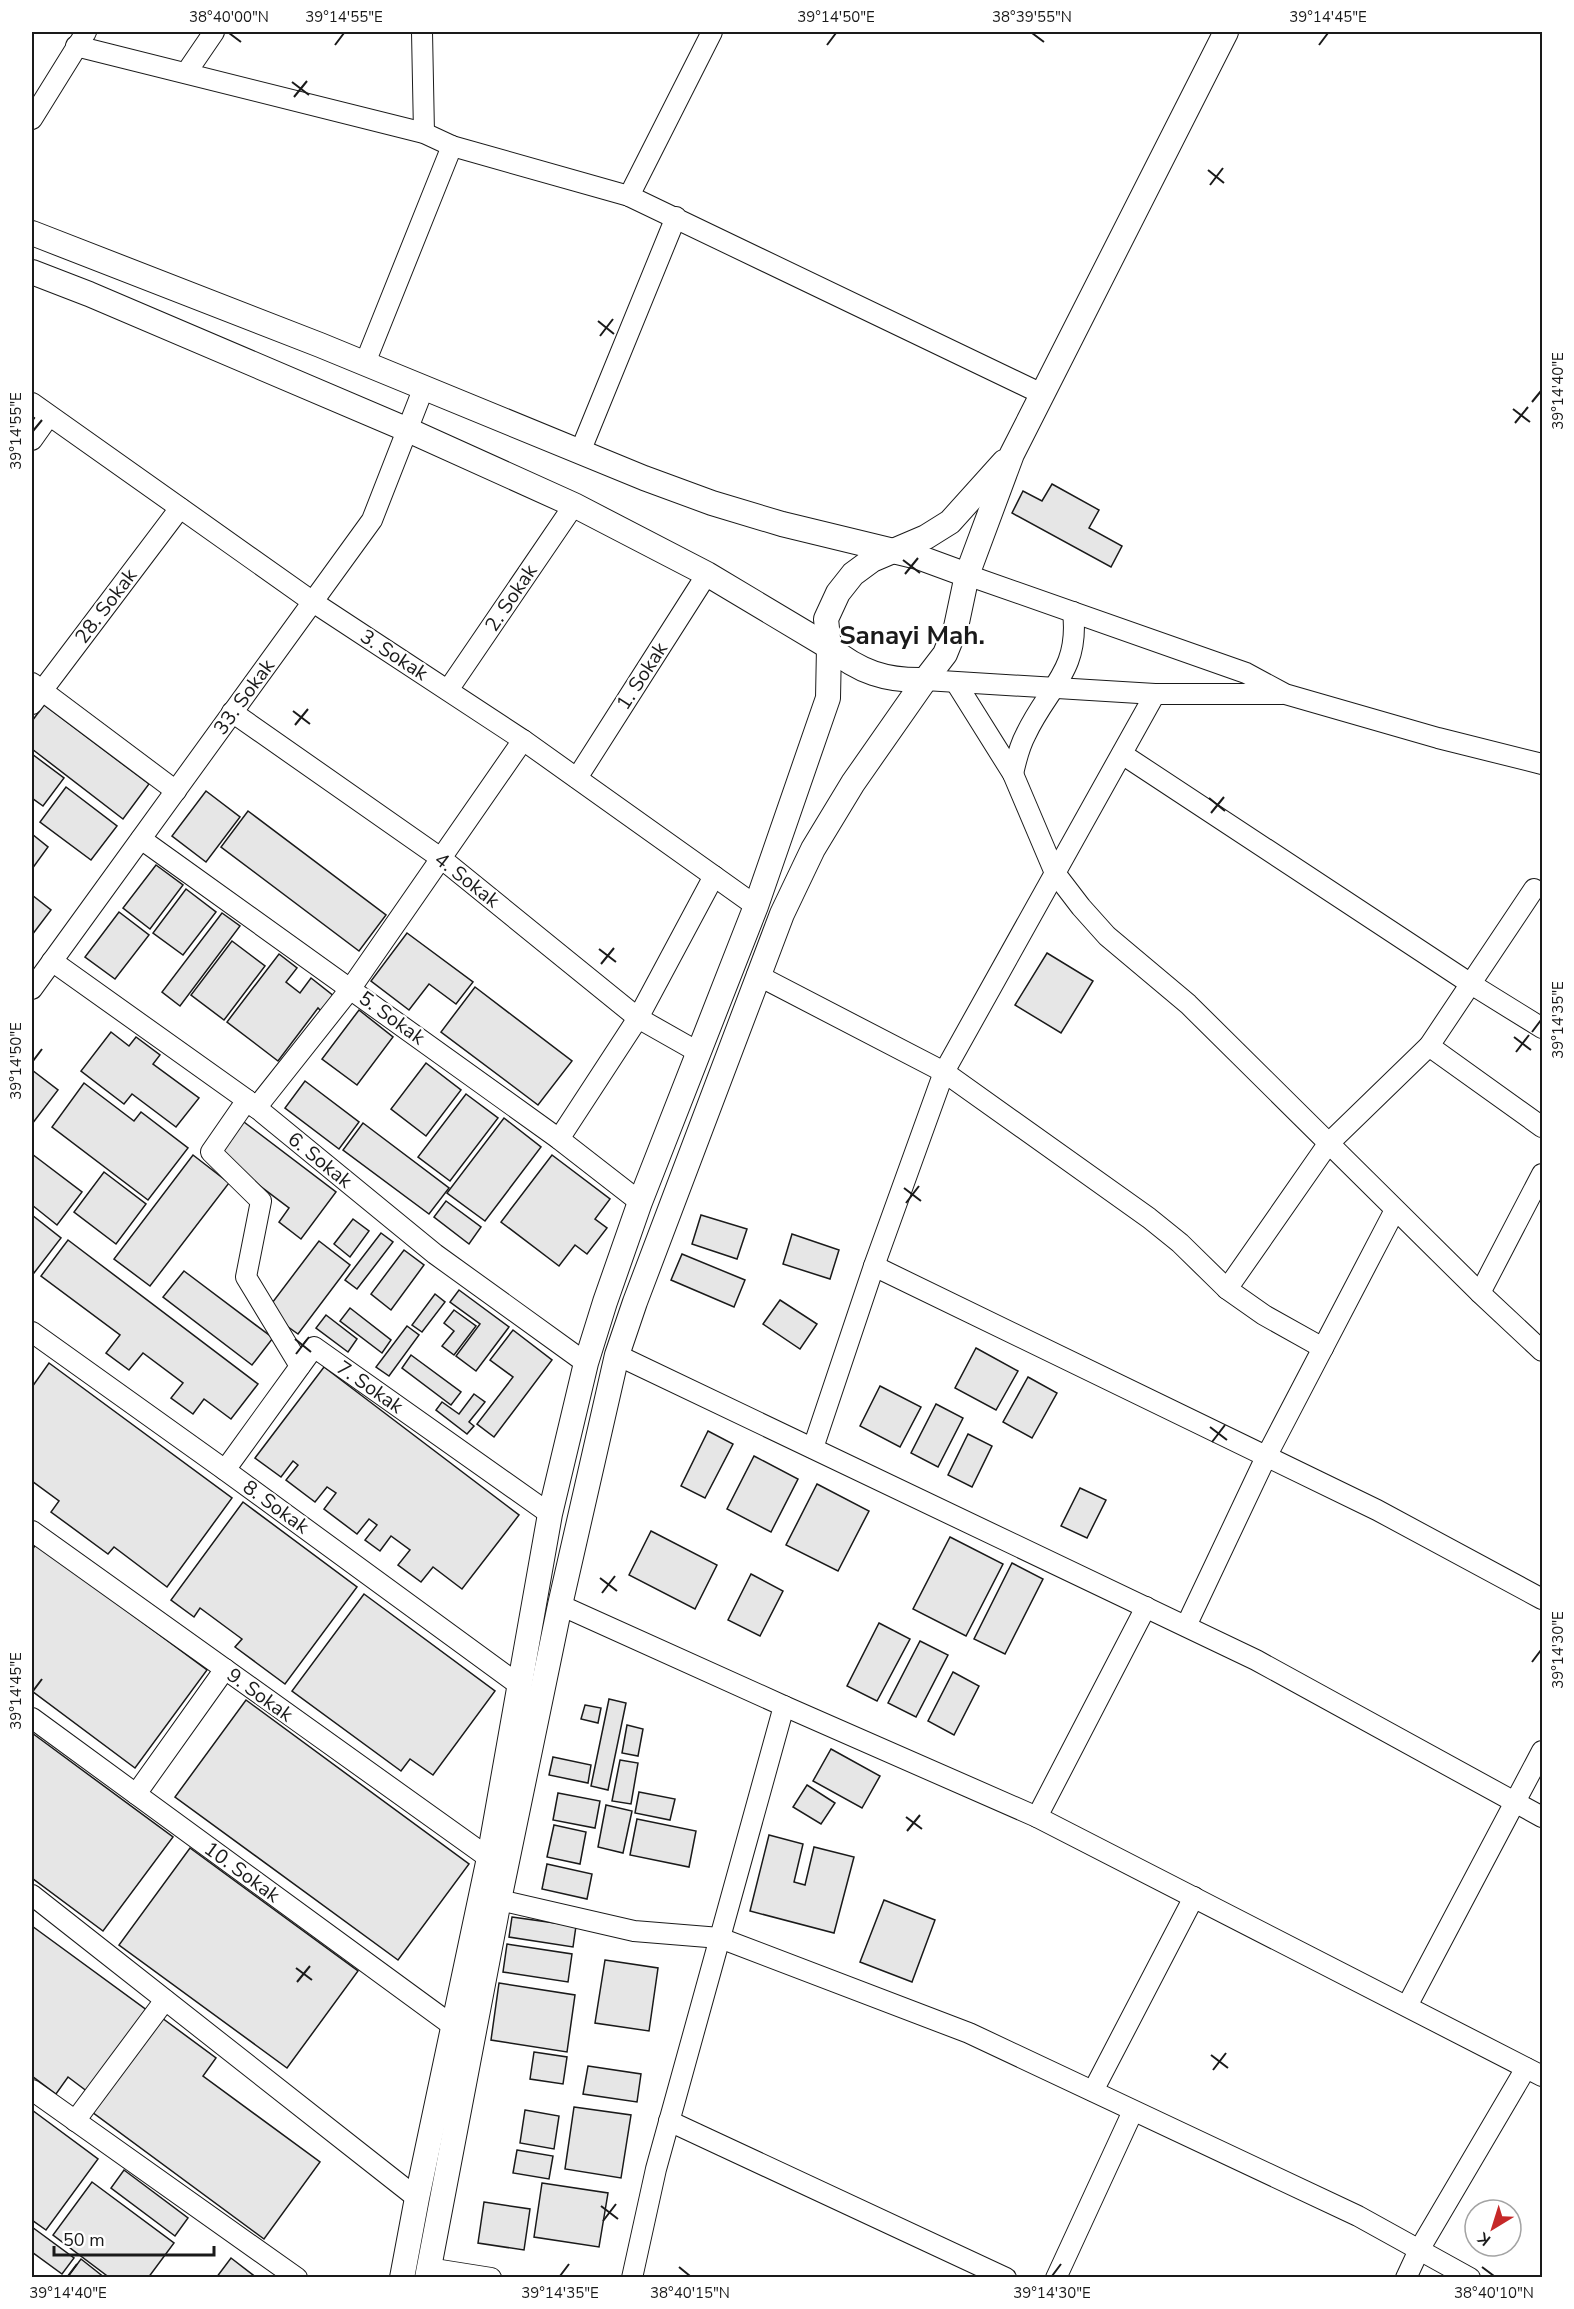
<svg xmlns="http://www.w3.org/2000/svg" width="1574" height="2309" viewBox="0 0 1574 2309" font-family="'Nunito Sans',sans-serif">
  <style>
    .building { fill: #e6e6e6; stroke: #1a1a1a; stroke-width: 1.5 }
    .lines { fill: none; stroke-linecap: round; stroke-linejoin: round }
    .minor-casing { stroke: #1a1a1a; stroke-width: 22 }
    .tertiary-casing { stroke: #1a1a1a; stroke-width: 26 }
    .minor { stroke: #fff; stroke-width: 20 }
    .tertiary { stroke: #fff; stroke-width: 24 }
    .ticks { fill: none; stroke: #1a1a1a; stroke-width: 2 }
    .labels { text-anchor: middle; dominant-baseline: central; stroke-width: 4.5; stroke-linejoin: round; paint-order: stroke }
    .street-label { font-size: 20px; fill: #1a1a1a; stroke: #fff }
    .district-label { font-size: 26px; font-weight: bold; fill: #1a1a1a; stroke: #fff }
    .neatline { fill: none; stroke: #1a1a1a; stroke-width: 2 }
    .ticks-label { font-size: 15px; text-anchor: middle; fill: #1a1a1a }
  </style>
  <rect width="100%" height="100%" fill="#fff"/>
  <g class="building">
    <path d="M1052,484L1099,510L1089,528L1122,546L1111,567L1012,513L1023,491L1042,501Z"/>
    <path d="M44,705L149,784L123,819L32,749V721Z"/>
    <path d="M32,754L64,778L43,806L32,798Z"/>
    <path d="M66,787L117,826L91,860L40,822Z"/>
    <path d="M206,791L240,817L206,862L172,836Z"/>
    <path d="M248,811L386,915L359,951L221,847Z"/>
    <path d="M32,834L48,847L32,869Z"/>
    <path d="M156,865L183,885L150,929L123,908Z"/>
    <path d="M186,889L216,912L183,955L153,933Z"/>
    <path d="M32,895L51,910L32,935Z"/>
    <path d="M119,912L149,935L115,979L85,957Z"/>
    <path d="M222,913L240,926L180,1006L162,992Z"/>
    <path d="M407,933L473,982L456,1004L429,984L409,1010L371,981Z"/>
    <path d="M232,941L265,966L224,1020L191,995Z"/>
    <path d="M1047,953L1093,981L1061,1033L1015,1005Z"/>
    <path d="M279,954L297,968L286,982L300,993L311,978L335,997L323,1013L318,1008L278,1061L227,1022Z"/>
    <path d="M475,987L572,1061L538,1105L441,1032Z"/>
    <path d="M359,1010L393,1037L357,1085L322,1059Z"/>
    <path d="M111,1032L129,1046L136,1037L160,1055L153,1064L199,1098L176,1127L132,1094L124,1104L81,1071Z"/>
    <path d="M426,1063L461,1090L426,1136L391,1109Z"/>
    <path d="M32,1070L58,1090L32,1124Z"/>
    <path d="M305,1081L359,1122L339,1149L285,1108Z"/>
    <path d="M84,1083L134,1121L141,1112L188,1148L148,1200L52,1127Z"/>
    <path d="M466,1094L498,1118L450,1181L418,1157Z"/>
    <path d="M504,1118L541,1147L485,1221L447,1193Z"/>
    <path d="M240,1119L336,1192L301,1239L279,1222L289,1208L215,1152Z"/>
    <path d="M363,1123L449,1188L429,1214L343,1150Z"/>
    <path d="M32,1154L82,1192L57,1225L32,1205Z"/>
    <path d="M193,1155L229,1183L150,1286L114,1259Z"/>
    <path d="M552,1155L610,1199L595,1219L607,1228L587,1254L575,1245L559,1266L501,1222Z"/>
    <path d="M104,1172L146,1204L116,1244L74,1212Z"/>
    <path d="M446,1201L481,1227L469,1244L434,1217Z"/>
    <path d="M32,1215L61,1238L34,1273L32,1270Z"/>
    <path d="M701,1215L747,1229L737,1259L692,1244Z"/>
    <path d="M353,1219L369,1231L350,1257L334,1244Z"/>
    <path d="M381,1233L393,1242L357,1289L345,1280Z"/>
    <path d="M792,1234L839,1250L830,1279L783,1264Z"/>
    <path d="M68,1240L258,1384L231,1419L204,1399L193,1414L171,1398L183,1383L143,1353L129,1370L106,1353L120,1335L41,1276Z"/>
    <path d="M319,1241L350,1265L298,1334L266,1311Z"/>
    <path d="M404,1250L424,1265L391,1310L371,1294Z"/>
    <path d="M682,1254L745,1280L734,1307L671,1280Z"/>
    <path d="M184,1271L273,1338L252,1365L163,1297Z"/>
    <path d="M459,1290L509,1327L476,1371L456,1356L480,1324L450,1302Z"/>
    <path d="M435,1294L445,1302L422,1332L412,1325Z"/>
    <path d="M780,1300L817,1324L800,1349L763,1324Z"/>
    <path d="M350,1308L391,1340L382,1353L340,1321Z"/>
    <path d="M454,1310L476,1326L454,1355L442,1346L454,1331L444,1323Z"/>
    <path d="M326,1315L357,1339L348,1352L316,1328Z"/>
    <path d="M407,1326L419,1335L389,1376L376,1367Z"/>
    <path d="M513,1330L552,1360L494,1437L477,1424L513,1377L490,1360Z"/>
    <path d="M976,1348L1018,1371L996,1410L955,1388Z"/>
    <path d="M411,1355L461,1392L451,1405L402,1368Z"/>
    <path d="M49,1363L232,1498L167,1587L114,1547L108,1554L51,1512L59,1501L32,1481V1387Z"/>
    <path d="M324,1367L519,1515L462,1589L433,1567L421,1582L398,1565L410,1550L391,1536L380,1551L365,1540L377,1525L369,1519L357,1534L324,1509L336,1493L327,1487L315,1502L286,1480L298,1465L293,1461L281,1477L255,1458Z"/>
    <path d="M1028,1377L1057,1393L1032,1438L1003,1422Z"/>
    <path d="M880,1386L921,1407L900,1447L860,1426Z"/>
    <path d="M474,1394L485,1402L469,1422L474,1426L467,1434L436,1410L442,1402L459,1414Z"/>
    <path d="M936,1404L963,1418L938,1467L911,1453Z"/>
    <path d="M708,1431L733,1444L705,1498L681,1486Z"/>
    <path d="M968,1434L992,1446L972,1487L948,1475Z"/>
    <path d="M754,1456L798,1479L771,1532L727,1509Z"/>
    <path d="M817,1484L869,1511L838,1571L786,1545Z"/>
    <path d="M1080,1488L1106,1500L1087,1538L1061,1526Z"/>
    <path d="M243,1502L357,1587L285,1684L235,1647L242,1639L200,1608L194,1617L171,1600Z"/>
    <path d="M651,1531L717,1565L695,1609L629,1575Z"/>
    <path d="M950,1537L1003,1564L966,1636L913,1609Z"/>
    <path d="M36,1544L207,1670L135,1768L32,1691V1550Z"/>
    <path d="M1012,1563L1043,1579L1005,1654L974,1639Z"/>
    <path d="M751,1574L783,1591L760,1636L728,1620Z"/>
    <path d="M364,1594L495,1691L433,1775L410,1759L401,1771L292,1691Z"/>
    <path d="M879,1623L910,1639L877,1701L847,1686Z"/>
    <path d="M920,1641L948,1655L916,1717L888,1703Z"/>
    <path d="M953,1672L979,1686L954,1735L928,1721Z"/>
    <path d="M609,1699L626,1703L608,1790L591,1786Z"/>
    <path d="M246,1700L469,1864L398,1960L175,1797Z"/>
    <path d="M585,1705L601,1708L598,1723L581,1719Z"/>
    <path d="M627,1725L643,1729L638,1756L622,1753Z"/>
    <path d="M32,1733L173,1837L103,1931L32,1878Z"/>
    <path d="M831,1749L880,1776L862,1808L813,1781Z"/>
    <path d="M553,1757L591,1765L588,1783L549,1775Z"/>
    <path d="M620,1760L638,1763L631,1804L612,1801Z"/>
    <path d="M807,1785L835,1803L821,1824L793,1807Z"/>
    <path d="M639,1792L675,1799L670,1820L635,1813Z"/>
    <path d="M558,1793L600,1801L595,1828L553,1820Z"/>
    <path d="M606,1805L632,1811L623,1853L598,1847Z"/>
    <path d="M637,1819L696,1831L689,1867L630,1855Z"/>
    <path d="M554,1825L586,1832L580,1864L547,1857Z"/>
    <path d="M769,1835L803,1844L794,1882L805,1885L814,1847L854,1857L834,1933L750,1911Z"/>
    <path d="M190,1848L358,1971L287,2068L119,1945Z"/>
    <path d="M547,1864L592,1874L587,1899L542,1889Z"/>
    <path d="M884,1900L935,1920L912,1982L860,1962Z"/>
    <path d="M512,1917L576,1926L573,1947L509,1937Z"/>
    <path d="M32,1926L148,2011L88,2092L68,2077L56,2094L32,2076Z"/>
    <path d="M507,1944L572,1954L568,1982L503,1972Z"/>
    <path d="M605,1960L658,1968L649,2031L595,2023Z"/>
    <path d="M499,1983L575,1995L567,2052L491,2040Z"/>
    <path d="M158,2015L216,2058L203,2076L320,2162L264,2239L88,2109Z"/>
    <path d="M534,2052L567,2057L563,2084L530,2079Z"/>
    <path d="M588,2066L641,2074L637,2102L583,2094Z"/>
    <path d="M574,2107L631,2115L621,2178L565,2169Z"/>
    <path d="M32,2110L98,2159L46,2230L32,2220Z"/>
    <path d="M525,2110L559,2116L554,2149L520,2143Z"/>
    <path d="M517,2150L553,2156L549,2179L513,2173Z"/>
    <path d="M124,2170L188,2218L175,2236L111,2188Z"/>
    <path d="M92,2182L174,2243L148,2278H110L53,2235Z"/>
    <path d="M542,2183L608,2193L599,2247L534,2237Z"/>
    <path d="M484,2202L530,2209L524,2250L478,2243Z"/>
    <path d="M32,2227L74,2258L62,2274L32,2252Z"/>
    <path d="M231,2258L257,2278H216Z"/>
    <path d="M81,2259L105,2278H67Z"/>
  </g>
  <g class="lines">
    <defs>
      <g id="minor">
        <path d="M422,32L424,133"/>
        <path d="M76,46L424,133L452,146L629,196L1042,394"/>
        <path d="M186,73L214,32"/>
        <path d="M32,119L86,32"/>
        <path d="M629,196L712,32"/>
        <path d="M365,363L452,146"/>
        <path d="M32,403L313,602L523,740L756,906"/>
        <path d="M32,440L49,416"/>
        <path d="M580,452L676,217"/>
        <path d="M967,575L1246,673L1285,694L1438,738L1542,764"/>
        <path d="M925,680L1155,694H1282"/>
        <path d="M32,683L176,791"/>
        <path d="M956,683L1013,774L1055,873L1081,907L1107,936L1188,1004L1480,1293L1542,1351"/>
        <path d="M448,690L574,505"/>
        <path d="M32,704L180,508"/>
        <path d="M232,712L442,859L638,1018L698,1052"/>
        <path d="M1122,754L1471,984L1542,1028"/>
        <path d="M1013,774C1016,760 1019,747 1026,734C1048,687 1080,671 1073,612"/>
        <path d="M577,778L707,574"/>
        <path d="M141,839L559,1139L640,1202"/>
        <path d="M52,961L247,1100L435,1254L586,1363"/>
        <path d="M757,975L944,1072L1149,1218L1180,1243L1227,1289L1264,1315L1323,1348"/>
        <path d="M32,989L372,520L424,387"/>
        <path d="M1429,1046L1542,1127"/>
        <path d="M247,1100L211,1152L261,1201L246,1277L300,1366"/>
        <path d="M256,1108L351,988L523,740"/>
        <path d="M559,1139L638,1018L714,876"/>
        <path d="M874,1266L1377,1510L1542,1599"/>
        <path d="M1227,1289L1328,1144L1429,1046L1534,889"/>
        <path d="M1480,1293L1542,1174"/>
        <path d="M32,1332L225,1470L519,1685"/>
        <path d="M617,1355L1256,1660L1542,1817"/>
        <path d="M813,1448L874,1266L944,1072L1155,694"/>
        <path d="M225,1470L314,1347L550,1514"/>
        <path d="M32,1531L489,1858"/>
        <path d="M560,1605L784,1706L1037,1817L1542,2076"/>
        <path d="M1186,1626L1266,1457L1395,1210"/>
        <path d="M32,1718L453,2026"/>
        <path d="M136,1794L225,1669"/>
        <path d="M1037,1817L1146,1607"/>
        <path d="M32,1895L417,2198"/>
        <path d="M499,1900L634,1931L720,1938L969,2033L1358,2216L1470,2278"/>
        <path d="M1407,2006L1542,1751"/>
        <path d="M32,2090L297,2278"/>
        <path d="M1093,2091L1194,1897"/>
        <path d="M75,2121L165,2000"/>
        <path d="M669,2121L1006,2278"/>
        <path d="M428,2268L491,2278"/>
        <path d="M632,2278L656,2169L784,1706"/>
        <path d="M1056,2278L1133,2111"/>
        <path d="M1406,2278L1419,2250L1526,2068"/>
      </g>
      <g id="tertiary">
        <path d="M32,233L320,345L644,478L712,503L782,524L918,557L967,575"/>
        <path d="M32,272L89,294L408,430L574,505L707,574L829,647C859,672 886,681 925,680"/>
        <path d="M402,2278L417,2198L489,1858L550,1514L586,1363L605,1302L640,1202L756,906L828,698L829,647L826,619L838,593L853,574L872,560L926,537L950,522L1004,462"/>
        <path d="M427,2278L499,1900L560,1605L617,1355L635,1302L782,914L813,849L853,783L925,680L945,654L956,627L967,575L1012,454L1226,32"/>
      </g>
    </defs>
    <use href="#minor" class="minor-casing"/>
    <use href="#tertiary" class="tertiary-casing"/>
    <use href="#minor" class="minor"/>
    <use href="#tertiary" class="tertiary"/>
  </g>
  <path class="ticks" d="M229,33L241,42M1032,33L1044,42M335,45L344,33M827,45L836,33M1319,45L1328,33M292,82L309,95M294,97L307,81M1208,170L1224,183M1210,185L1223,168M598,321L614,334M600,336L613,319M1532,402L1541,391M1513,409L1530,422M1515,423L1528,407M33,431L42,420M903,560L920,573M905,574L918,558M293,711L310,724M295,725L308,709M1209,798L1225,811M1211,813L1224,797M599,949L616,962M601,964L614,948M1532,1032L1541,1020M1514,1037L1531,1050M1516,1052L1529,1035M33,1061L42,1049M904,1188L921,1201M906,1203L919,1186M295,1339L311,1352M296,1354L309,1337M1210,1427L1227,1440M1212,1442L1225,1425M600,1578L617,1591M602,1593L615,1576M1532,1662L1541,1650M33,1691L42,1679M906,1817L922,1829M907,1831L920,1815M296,1968L312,1980M297,1982L310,1966M1211,2055L1228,2068M1213,2070L1226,2053M601,2206L618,2219M603,2221L616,2204M679,2267L690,2276M1482,2267L1494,2276M68,2276L77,2264M560,2276L569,2264M1052,2276L1061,2264"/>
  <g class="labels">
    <g class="street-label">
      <text transform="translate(511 598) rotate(-56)">2. Sokak</text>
      <text transform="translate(106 606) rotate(-53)">28. Sokak</text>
      <text transform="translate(394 655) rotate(33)">3. Sokak</text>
      <text transform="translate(642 676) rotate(-57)">1. Sokak</text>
      <text transform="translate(244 697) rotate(-54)">33. Sokak</text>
      <text transform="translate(467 880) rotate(38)">4. Sokak</text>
      <text transform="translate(392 1018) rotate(36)">5. Sokak</text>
      <text transform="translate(320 1160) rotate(39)">6. Sokak</text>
      <text transform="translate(370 1387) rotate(35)">7. Sokak</text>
      <text transform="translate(276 1507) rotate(36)">8. Sokak</text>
      <text transform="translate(260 1695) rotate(36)">9. Sokak</text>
      <text transform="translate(242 1872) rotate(36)">10. Sokak</text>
    </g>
    <g class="district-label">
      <text x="912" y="635">Sanayi Mah.</text>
    </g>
  </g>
  <rect width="1574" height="2309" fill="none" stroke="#ffffff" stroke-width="66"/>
  <g transform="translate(1493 2228) rotate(218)"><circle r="28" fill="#ffffff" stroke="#a3a3a3" stroke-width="1.5"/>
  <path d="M0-4.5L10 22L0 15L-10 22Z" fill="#c62828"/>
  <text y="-9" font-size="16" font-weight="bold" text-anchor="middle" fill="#1a1a1a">K</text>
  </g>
  <path d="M54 2246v9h160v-9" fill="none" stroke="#1a1a1a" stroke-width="3"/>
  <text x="63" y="2246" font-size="18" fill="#1a1a1a" stroke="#ffffff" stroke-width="4.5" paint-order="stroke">50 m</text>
  <rect x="33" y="33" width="1508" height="2243" class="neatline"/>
  <g class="ticks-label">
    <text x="229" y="22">38°40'00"N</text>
    <text x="344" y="22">39°14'55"E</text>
    <text x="836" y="22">39°14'50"E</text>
    <text x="1032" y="22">38°39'55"N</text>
    <text x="1328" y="22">39°14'45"E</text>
    <text transform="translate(1558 391) rotate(-90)" y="5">39°14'40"E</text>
    <text transform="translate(16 431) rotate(-90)" y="5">39°14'55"E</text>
    <text transform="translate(1558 1020) rotate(-90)" y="5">39°14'35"E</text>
    <text transform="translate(16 1061) rotate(-90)" y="5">39°14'50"E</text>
    <text transform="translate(1558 1650) rotate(-90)" y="5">39°14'30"E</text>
    <text transform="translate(16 1691) rotate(-90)" y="5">39°14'45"E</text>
    <text x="68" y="2298">39°14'40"E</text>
    <text x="560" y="2298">39°14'35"E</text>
    <text x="690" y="2298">38°40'15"N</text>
    <text x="1052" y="2298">39°14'30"E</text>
    <text x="1494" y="2298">38°40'10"N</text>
  </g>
</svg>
